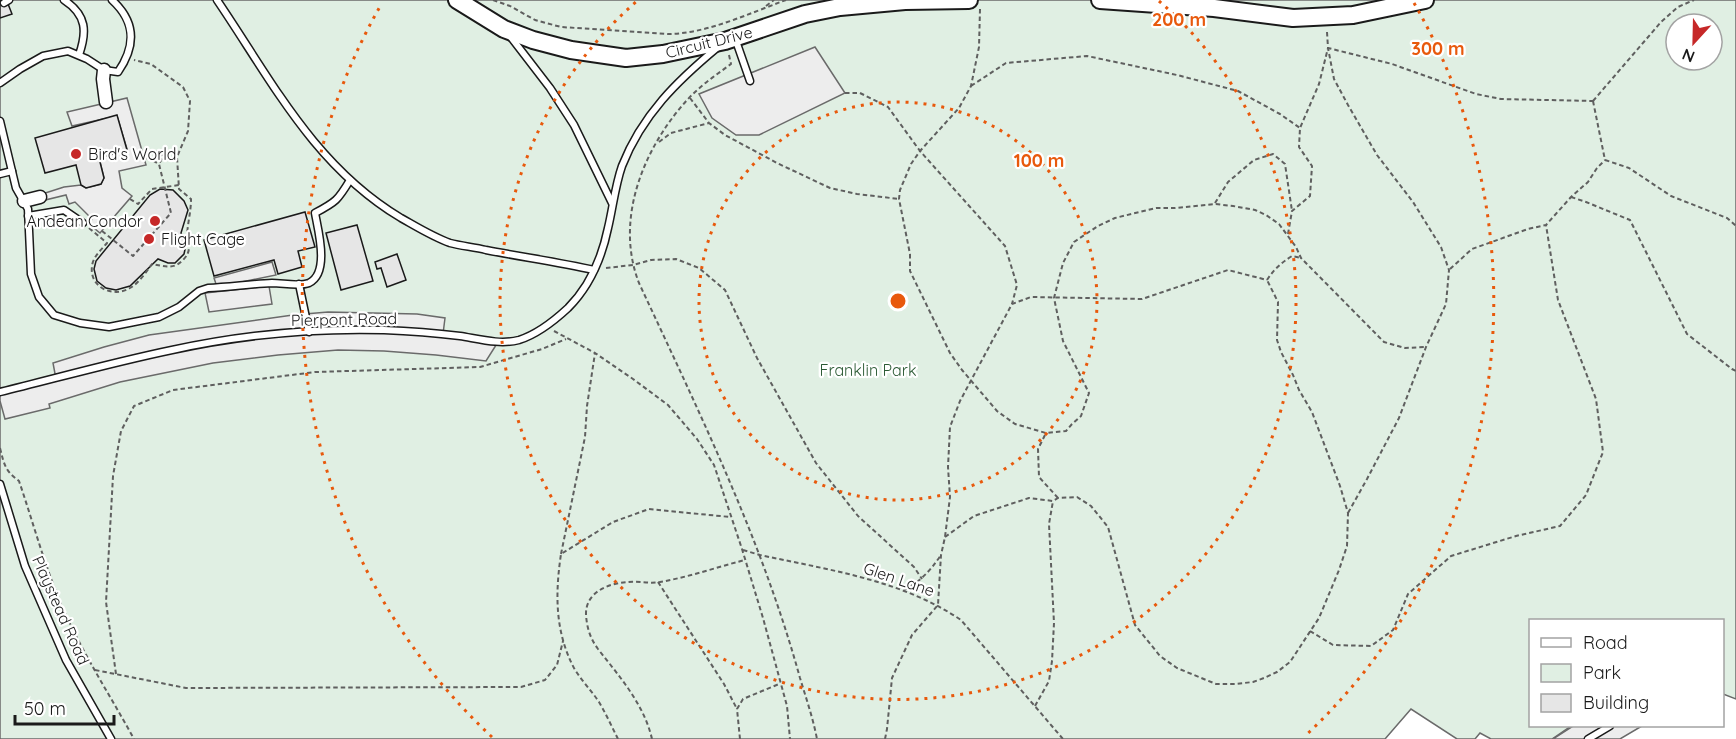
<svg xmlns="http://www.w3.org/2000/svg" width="1736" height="739" viewBox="0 0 1736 739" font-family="Quicksand,sans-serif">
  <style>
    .green { fill: #e0efe3; stroke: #6a6a6a; stroke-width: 1.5; fill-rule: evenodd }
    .parking { fill: #ededed; stroke: #6a6a6a; stroke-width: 1.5 }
    .building { fill: #e6e6e6; stroke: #1a1a1a; stroke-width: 1.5 }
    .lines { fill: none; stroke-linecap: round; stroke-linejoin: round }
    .lane-casing { stroke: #1a1a1a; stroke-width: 9 }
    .street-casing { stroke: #1a1a1a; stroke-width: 15 }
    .secondary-casing { stroke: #1a1a1a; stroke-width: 20 }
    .path { stroke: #5f5f5f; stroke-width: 2; stroke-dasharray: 4.5 3; stroke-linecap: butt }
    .lane { stroke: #fff; stroke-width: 6 }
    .street { stroke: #fff; stroke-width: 12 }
    .secondary { stroke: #fff; stroke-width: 16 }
    .path-bridge { stroke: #5f5f5f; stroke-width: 2; stroke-dasharray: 4.5 3; stroke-linecap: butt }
    .ring { fill: none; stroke: #e8590c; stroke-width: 3; stroke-dasharray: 3 6 }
    .poi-dot { fill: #c62828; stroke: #fff; stroke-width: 2 }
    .labels { text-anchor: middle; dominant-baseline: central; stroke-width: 4.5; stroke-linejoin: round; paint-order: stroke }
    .street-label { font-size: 16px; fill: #1a1a1a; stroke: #fff }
    .poi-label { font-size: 16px; fill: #1a1a1a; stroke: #fff; text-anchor: start }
    .park-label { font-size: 16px; fill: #2b5a34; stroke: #fff }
    .centre { fill: #e8590c; stroke: #fff; stroke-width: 3 }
    .ring-label { font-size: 18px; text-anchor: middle; font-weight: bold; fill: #e8590c; stroke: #fff; stroke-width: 4.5; stroke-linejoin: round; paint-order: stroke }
  </style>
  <rect width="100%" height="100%" fill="#fff"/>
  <path class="green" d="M0,0H1736V699L1723,694L1722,620H1530V726H1571L1552,739H1491L1480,733L1475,739H1457L1411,709L1385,739H0ZM1676,24H1712V60H1676Z"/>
  <g class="parking">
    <path d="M815,47L845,93L759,135H736L712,118L699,94Z"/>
    <path d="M127,98L146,165L119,171L122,188L132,196L100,233L89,224L92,219L75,202L69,204L66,195L41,201L39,195L64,187L81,185L86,188L101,184L104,178L99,158L127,149L117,116L72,126L67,112Z"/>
    <path d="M272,262L276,275L217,287L214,278Z"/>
    <path d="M269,286L272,304L209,312L205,293Z"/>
    <path d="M328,312L417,314L445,318L443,334L498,342L486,361L436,355L384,351L338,350L278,355L213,363L120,382L49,404L50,408L5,419L0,401V392L56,379L53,363L104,347L149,335L293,315Z"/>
    <path d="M1573,726H1642L1620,739H1553Z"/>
  </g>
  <g class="building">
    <path d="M0,0H3L4,5L8,4L12,14L0,18Z"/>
    <path d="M117,115L127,150L99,158L104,178L101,184L86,188L81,185L76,165L45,173L35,138Z"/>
    <path d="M160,189L173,190L184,201L188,210L181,233L186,245L184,254L175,263H168L158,259L130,286L116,290L106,288L97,281L94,269L96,261L150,195Z"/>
    <path d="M305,212L315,247L298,251L302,267L278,274L274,260L214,276L204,240Z"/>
    <path d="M357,225L373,281L341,290L326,233Z"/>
    <path d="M397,254L406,280L387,287L381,268L377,269L375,262Z"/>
  </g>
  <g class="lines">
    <defs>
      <g id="lane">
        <path d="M64,0C87,15 87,32 79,55"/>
        <path d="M217,0C272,81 314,166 401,218C417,227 433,237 450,243C461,246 474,247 486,250C522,257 558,262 594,270"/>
        <path d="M4,3L9,0"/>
        <path d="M510,36L550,88L574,125L612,203"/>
        <path d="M735,38L750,81"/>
        <path d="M0,83L20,69L43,56L68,51L87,59L104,70L118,72C136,46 136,22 112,0"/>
        <path d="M0,121L16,188L28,209L31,274L39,297L54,315L80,323L109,327L159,317L179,307L199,291L208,288C229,287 251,284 272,283C283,283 299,287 309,283C330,273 318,230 315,213C336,202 338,200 350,180"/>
        <path d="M0,174L12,171"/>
        <path d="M28,216L64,210L83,223"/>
        <path d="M299,284L309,332"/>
        <path d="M0,392C57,378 114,362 172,350C241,335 313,328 384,330C409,331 435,333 460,336C479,339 500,345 519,340C538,334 554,321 568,308C589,287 602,257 608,228C613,207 615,186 622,166C642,115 677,81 718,47"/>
        <path d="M0,484L25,566L66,660L111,739"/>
        <path d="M1588,739L1610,726"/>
      </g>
      <g id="street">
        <path d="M104,70L103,79L106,102"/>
        <path d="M24,201L40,197"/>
      </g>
      <g id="secondary">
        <path d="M457,0L504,29L533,40L571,50L626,58L663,54L725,41L805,14L840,7L905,1L969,0"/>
        <path d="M1100,0L1214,8L1293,18L1353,15L1425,0"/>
      </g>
    </defs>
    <use href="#lane" class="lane-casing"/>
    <use href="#street" class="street-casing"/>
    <use href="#secondary" class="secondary-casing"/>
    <g class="path">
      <path d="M493,0L510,6L535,20L561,27L668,34C706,34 750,13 786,0"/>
      <path d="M766,6L774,0"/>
      <path d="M980,9L979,47L971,86L959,108L920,151L911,164L900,190L899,199L910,254V271L950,353L962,370L997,411L1015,424L1046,433L1066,431L1072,424L1081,416L1089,393L1063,341L1054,298L1063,263L1074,242L1098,226L1115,218L1156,208H1175L1215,204L1233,206L1255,210L1266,215L1279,224L1296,247L1301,258L1384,342L1405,348L1426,347"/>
      <path d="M1327,32L1328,48L1392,64L1476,94L1501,99L1593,101"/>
      <path d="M729,55L731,64C716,75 701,85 688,99C644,147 614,219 639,283C699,412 762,540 800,678C806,698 813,718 817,739"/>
      <path d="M971,86L1006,63L1087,56L1177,75L1238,91L1280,114L1300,128"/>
      <path d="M845,93H860L888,107L920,151L1005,246L1017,285L1012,304"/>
      <path d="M690,98L709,123L725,135L777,163L830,188L857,194L899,199"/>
      <path d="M1593,101L1661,22L1678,7L1694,0"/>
      <path d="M1593,101L1605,160"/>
      <path d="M659,142L671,133L709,123"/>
      <path d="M148,158L151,153L156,151L161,154L163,157L159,164"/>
      <path d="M1605,160L1629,168L1671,196L1727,218L1736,226"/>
      <path d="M1571,197L1586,202L1630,220L1687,334L1732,369L1736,371"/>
      <path d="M130,199L138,204L152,189L179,185"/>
      <path d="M1215,203L1228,182L1254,160L1273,154L1285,164L1292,211"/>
      <path d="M89,228L107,243C101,250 93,257 92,266C89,288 114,298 130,288C139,283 146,272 152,264C164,266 174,270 183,260C187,256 189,252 189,247C188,239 187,245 187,238C187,225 191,213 191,199L179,189L177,157L188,131L190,101L183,87L151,64L134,60"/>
      <path d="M1288,234L1292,211L1310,196L1312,166L1299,147L1300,128L1319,84L1328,48L1334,79L1348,105L1377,155L1413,202L1441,247L1449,270L1446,304L1426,347L1399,418L1367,479L1348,513"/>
      <path d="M606,268L633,265L651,260L676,259L699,268L725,290L757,358L816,463L858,516L914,567L922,579"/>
      <path d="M1450,269L1472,249L1528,229L1546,225L1571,197L1588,182L1597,168L1605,160"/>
      <path d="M1267,280C1274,269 1281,263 1292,256L1301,258"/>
      <path d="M554,331L595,353L633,379L668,405L697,439L714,465L742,549L763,618L787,706L790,739"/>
      <path d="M1045,435L1038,449L1039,477L1058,498"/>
      <path d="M0,448C4,464 5,471 19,481C34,525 46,571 65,613C85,657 111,697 134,739"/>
      <path d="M945,537L974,516L1029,498L1053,501L1058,498L1077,497L1091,506L1108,527L1135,625L1160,656L1177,668L1216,684H1235L1253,682L1264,678L1277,672L1290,662L1319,618L1339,570L1347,546L1348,513L1340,486L1312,412L1299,390L1293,375L1281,352L1277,340L1278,302L1267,280"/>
      <path d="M743,550L760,555C829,570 902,580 961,620L1063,739"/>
      <path d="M561,554L585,437L587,406L595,353"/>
      <path d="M658,582L724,684L737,709"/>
      <path d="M904,590C921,581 930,571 941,555"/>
      <path d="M1310,631L1333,645L1371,646L1393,630L1408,594L1451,556L1516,536L1560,526L1586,495L1603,452L1596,399L1558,300L1546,225"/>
      <path d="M95,670L186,688L521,687L545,680L557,665L563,641"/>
      <path d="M116,674L106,602L113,476L121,431L134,406L173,390L315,372L480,367L542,349L566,339"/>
      <path d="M1035,706L1049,681L1052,661L1054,623L1049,524L1053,501"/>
      <path d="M618,739C612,727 606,714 599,702C591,690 581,680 574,668C555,632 555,594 561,554L613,522L649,509L730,517"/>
      <path d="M652,739C644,704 619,676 598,649C590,638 587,628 586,615C585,592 609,583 628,582C639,581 650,584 660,582C689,577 717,567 745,560"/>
      <path d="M740,739L737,709L743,699L779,684"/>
      <path d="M885,739L887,729L892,678L912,635L938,605L941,555L945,537L950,497L948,467L950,427L960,401L1012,304L1031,297L1142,299L1228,270L1267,280"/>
    </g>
    <use href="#lane" class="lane"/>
    <use href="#street" class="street"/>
    <use href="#secondary" class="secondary"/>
    <path class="path-bridge" d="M102,231L133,256L171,213L159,164L148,158L145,159"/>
  </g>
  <g class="ring">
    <circle cx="898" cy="301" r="199"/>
    <path d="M1159 1A398 398 0 1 1 637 1"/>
    <path d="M492 737A596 596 0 0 1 382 3M1414 3A596 596 0 0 1 1304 737"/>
  </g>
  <g class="poi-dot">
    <circle cx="76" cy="154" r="6"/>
    <circle cx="155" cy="221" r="6"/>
    <circle cx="149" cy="239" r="6"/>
  </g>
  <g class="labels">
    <g class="street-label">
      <text transform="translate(709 42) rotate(-14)">Circuit Drive</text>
      <text transform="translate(344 319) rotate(-1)">Pierpont Road</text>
      <text transform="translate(899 579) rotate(19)">Glen Lane</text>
      <text transform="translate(61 610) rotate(66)">Playstead Road</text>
    </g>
    <g class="poi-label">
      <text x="88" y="154">Bird's World</text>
      <text x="143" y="221" text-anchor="end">Andean Condor</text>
      <text x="161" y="239">Flight Cage</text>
    </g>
    <g class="park-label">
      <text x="868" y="370">Franklin Park</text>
    </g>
  </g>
  <circle cx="898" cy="301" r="9" class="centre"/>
  <g class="ring-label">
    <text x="1179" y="26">200 m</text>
    <text x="1438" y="55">300 m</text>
    <text x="1039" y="167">100 m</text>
  </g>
  <rect x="1529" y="619" width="195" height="108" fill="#ffffff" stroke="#a3a3a3" stroke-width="1.5"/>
  <rect x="1541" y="638" width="30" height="9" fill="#ffffff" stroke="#a3a3a3" stroke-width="1.5"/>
  <text x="1583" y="649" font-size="18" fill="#1a1a1a">Road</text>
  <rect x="1541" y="664" width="30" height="18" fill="#e0efe3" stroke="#a3a3a3" stroke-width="1.5"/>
  <text x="1583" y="679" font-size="18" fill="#1a1a1a">Park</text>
  <rect x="1541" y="694" width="30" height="18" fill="#e6e6e6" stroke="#a3a3a3" stroke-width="1.5"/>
  <text x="1583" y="709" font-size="18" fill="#1a1a1a">Building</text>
  <g transform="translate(1694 42) rotate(202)"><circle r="28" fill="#ffffff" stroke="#a3a3a3" stroke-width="1.5"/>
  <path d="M0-4.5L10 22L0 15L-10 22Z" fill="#c62828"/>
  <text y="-9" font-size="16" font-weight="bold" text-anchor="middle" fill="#1a1a1a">N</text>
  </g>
  <path d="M15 715v9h99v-9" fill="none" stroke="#1a1a1a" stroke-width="3"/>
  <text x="24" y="715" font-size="18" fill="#1a1a1a" stroke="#ffffff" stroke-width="4.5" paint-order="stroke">50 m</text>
</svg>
